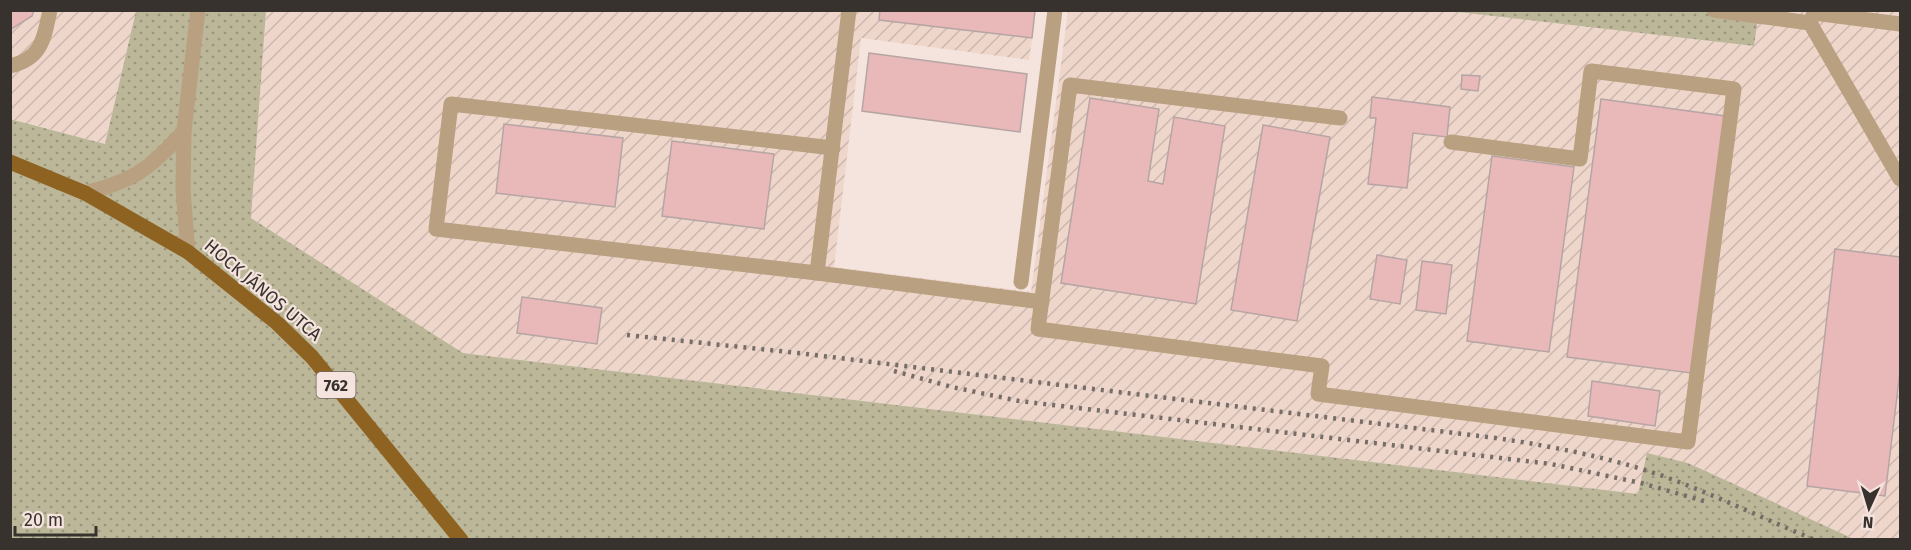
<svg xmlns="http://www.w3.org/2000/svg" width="1911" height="550" viewBox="0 0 1911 550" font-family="'Fira Sans',sans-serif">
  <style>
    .industrial { fill: url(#industrial-furrows) }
    .grass { fill: url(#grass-dots) }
    .building { fill: #e8b9b8; stroke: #b6a5a4; stroke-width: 1.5 }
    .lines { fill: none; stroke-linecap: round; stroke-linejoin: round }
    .lane { stroke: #b8a081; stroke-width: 15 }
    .street { stroke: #b8a081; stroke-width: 15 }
    .primary { stroke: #8e6221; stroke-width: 15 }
    .rail { stroke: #766c68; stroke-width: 4.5; stroke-dasharray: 3 6; stroke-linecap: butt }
    .labels { text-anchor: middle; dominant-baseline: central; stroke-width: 4.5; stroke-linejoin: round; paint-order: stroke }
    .shield { fill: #f4e4dd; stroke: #706763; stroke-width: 1.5 }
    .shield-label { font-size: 16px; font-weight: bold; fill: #38322f }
    .street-label { font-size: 18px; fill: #38322f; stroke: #f4e4dd }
  </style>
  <defs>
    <pattern id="industrial-furrows" width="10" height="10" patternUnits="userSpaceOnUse" patternTransform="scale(1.5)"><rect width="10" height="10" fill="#eed6cb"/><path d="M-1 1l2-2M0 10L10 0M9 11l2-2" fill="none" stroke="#cdb8af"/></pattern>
    <pattern id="grass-dots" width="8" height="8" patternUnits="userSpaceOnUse" patternTransform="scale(1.5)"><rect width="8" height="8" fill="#bcb799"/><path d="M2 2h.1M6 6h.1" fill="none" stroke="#9a957d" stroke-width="1.8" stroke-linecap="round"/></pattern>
  </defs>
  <rect width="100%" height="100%" fill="#f4e4dd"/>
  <g class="industrial">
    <path d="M1450,10L1754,46L1759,11H1900V539H1854L1688,463L1647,454L1638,494L463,353L251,218L266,11H1036L1029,60L861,38L834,267L1031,292L1068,11Z"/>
    <path d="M10,11H136L105,144L11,119Z"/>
  </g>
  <g class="grass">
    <path d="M136,11H266L251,218L463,353L1638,494L1647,453L1688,463L1854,539H11L10,119L105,144Z"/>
    <path d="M1450,11H1759L1754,46Z"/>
  </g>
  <g class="building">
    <path d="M10,10H34L32,16L10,30Z"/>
    <path d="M880,10H1035L1032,38L879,20Z"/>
    <path d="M869,53L1027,74L1020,132L862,111Z"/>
    <path d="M1462,75L1480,76L1478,91L1461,89Z"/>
    <path d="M1372,97L1450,107L1447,137L1413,133L1407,188L1368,184L1376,118H1370Z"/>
    <path d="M1090,98L1159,109L1148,181L1163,184L1174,117L1225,126L1196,304L1061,283Z"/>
    <path d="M1601,99L1725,116L1691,373L1567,357Z"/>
    <path d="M504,124L623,138L615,207L496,193Z"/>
    <path d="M1263,125L1330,137L1297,321L1231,310Z"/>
    <path d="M672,141L774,154L764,229L662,216Z"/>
    <path d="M1492,156L1574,167L1549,352L1467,341Z"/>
    <path d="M1835,249L1900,257V371L1885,496L1807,486Z"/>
    <path d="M1377,255L1407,260L1400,304L1370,299Z"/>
    <path d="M1422,261L1452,265L1446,314L1416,310Z"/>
    <path d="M522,297L602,308L597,344L517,333Z"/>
    <path d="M1592,381L1660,391L1655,426L1588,416Z"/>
  </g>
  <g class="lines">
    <g class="lane">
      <path d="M1758,16L1810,23L1900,179"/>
      <path d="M1810,23L1814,13L1900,24"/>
      <path d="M10,66C42,59 44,38 50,10"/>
      <path d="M1340,118L1070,85L1038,329L1322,366L1318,394L1688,442L1734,89L1591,71L1580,159L1451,142"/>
      <path d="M833,148L451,104L436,229L817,273L1042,302"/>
      <path d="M817,273L849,10"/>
      <path d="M1021,282L1055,10"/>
    </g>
    <g class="street">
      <path d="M1714,10L1758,16"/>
      <path d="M85,193C134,181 151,168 184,131"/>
      <path d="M188,252L183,190L184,131L198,10"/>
    </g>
    <path class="primary" d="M10,162L85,193L188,252L277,323L312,357L461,540"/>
    <g class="rail">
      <path d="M627,335L798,353L1496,438C1556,447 1614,458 1671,479C1719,497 1767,520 1815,540"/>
      <path d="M894,371L952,387L1019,401L1551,464L1641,483L1704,501"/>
    </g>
  </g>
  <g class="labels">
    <rect class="shield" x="316.5" y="372" width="39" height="26" rx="4.5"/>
    <g class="shield-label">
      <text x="336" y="385">762</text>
    </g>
    <g class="street-label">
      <text transform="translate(263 290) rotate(40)">HOCK JÁNOS UTCA</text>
    </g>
  </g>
  <rect width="1911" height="550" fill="none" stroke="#38322f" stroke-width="24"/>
  <g transform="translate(1869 508) rotate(184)" stroke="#f4e4dd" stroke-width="4.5" paint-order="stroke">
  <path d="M0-4.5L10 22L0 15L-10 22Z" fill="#38322f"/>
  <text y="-9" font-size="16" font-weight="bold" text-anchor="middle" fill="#38322f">N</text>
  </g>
  <path d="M15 526v9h81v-9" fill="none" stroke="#38322f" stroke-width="3"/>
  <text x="24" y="526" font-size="18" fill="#38322f" stroke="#f4e4dd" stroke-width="4.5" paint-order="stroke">20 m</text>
</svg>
